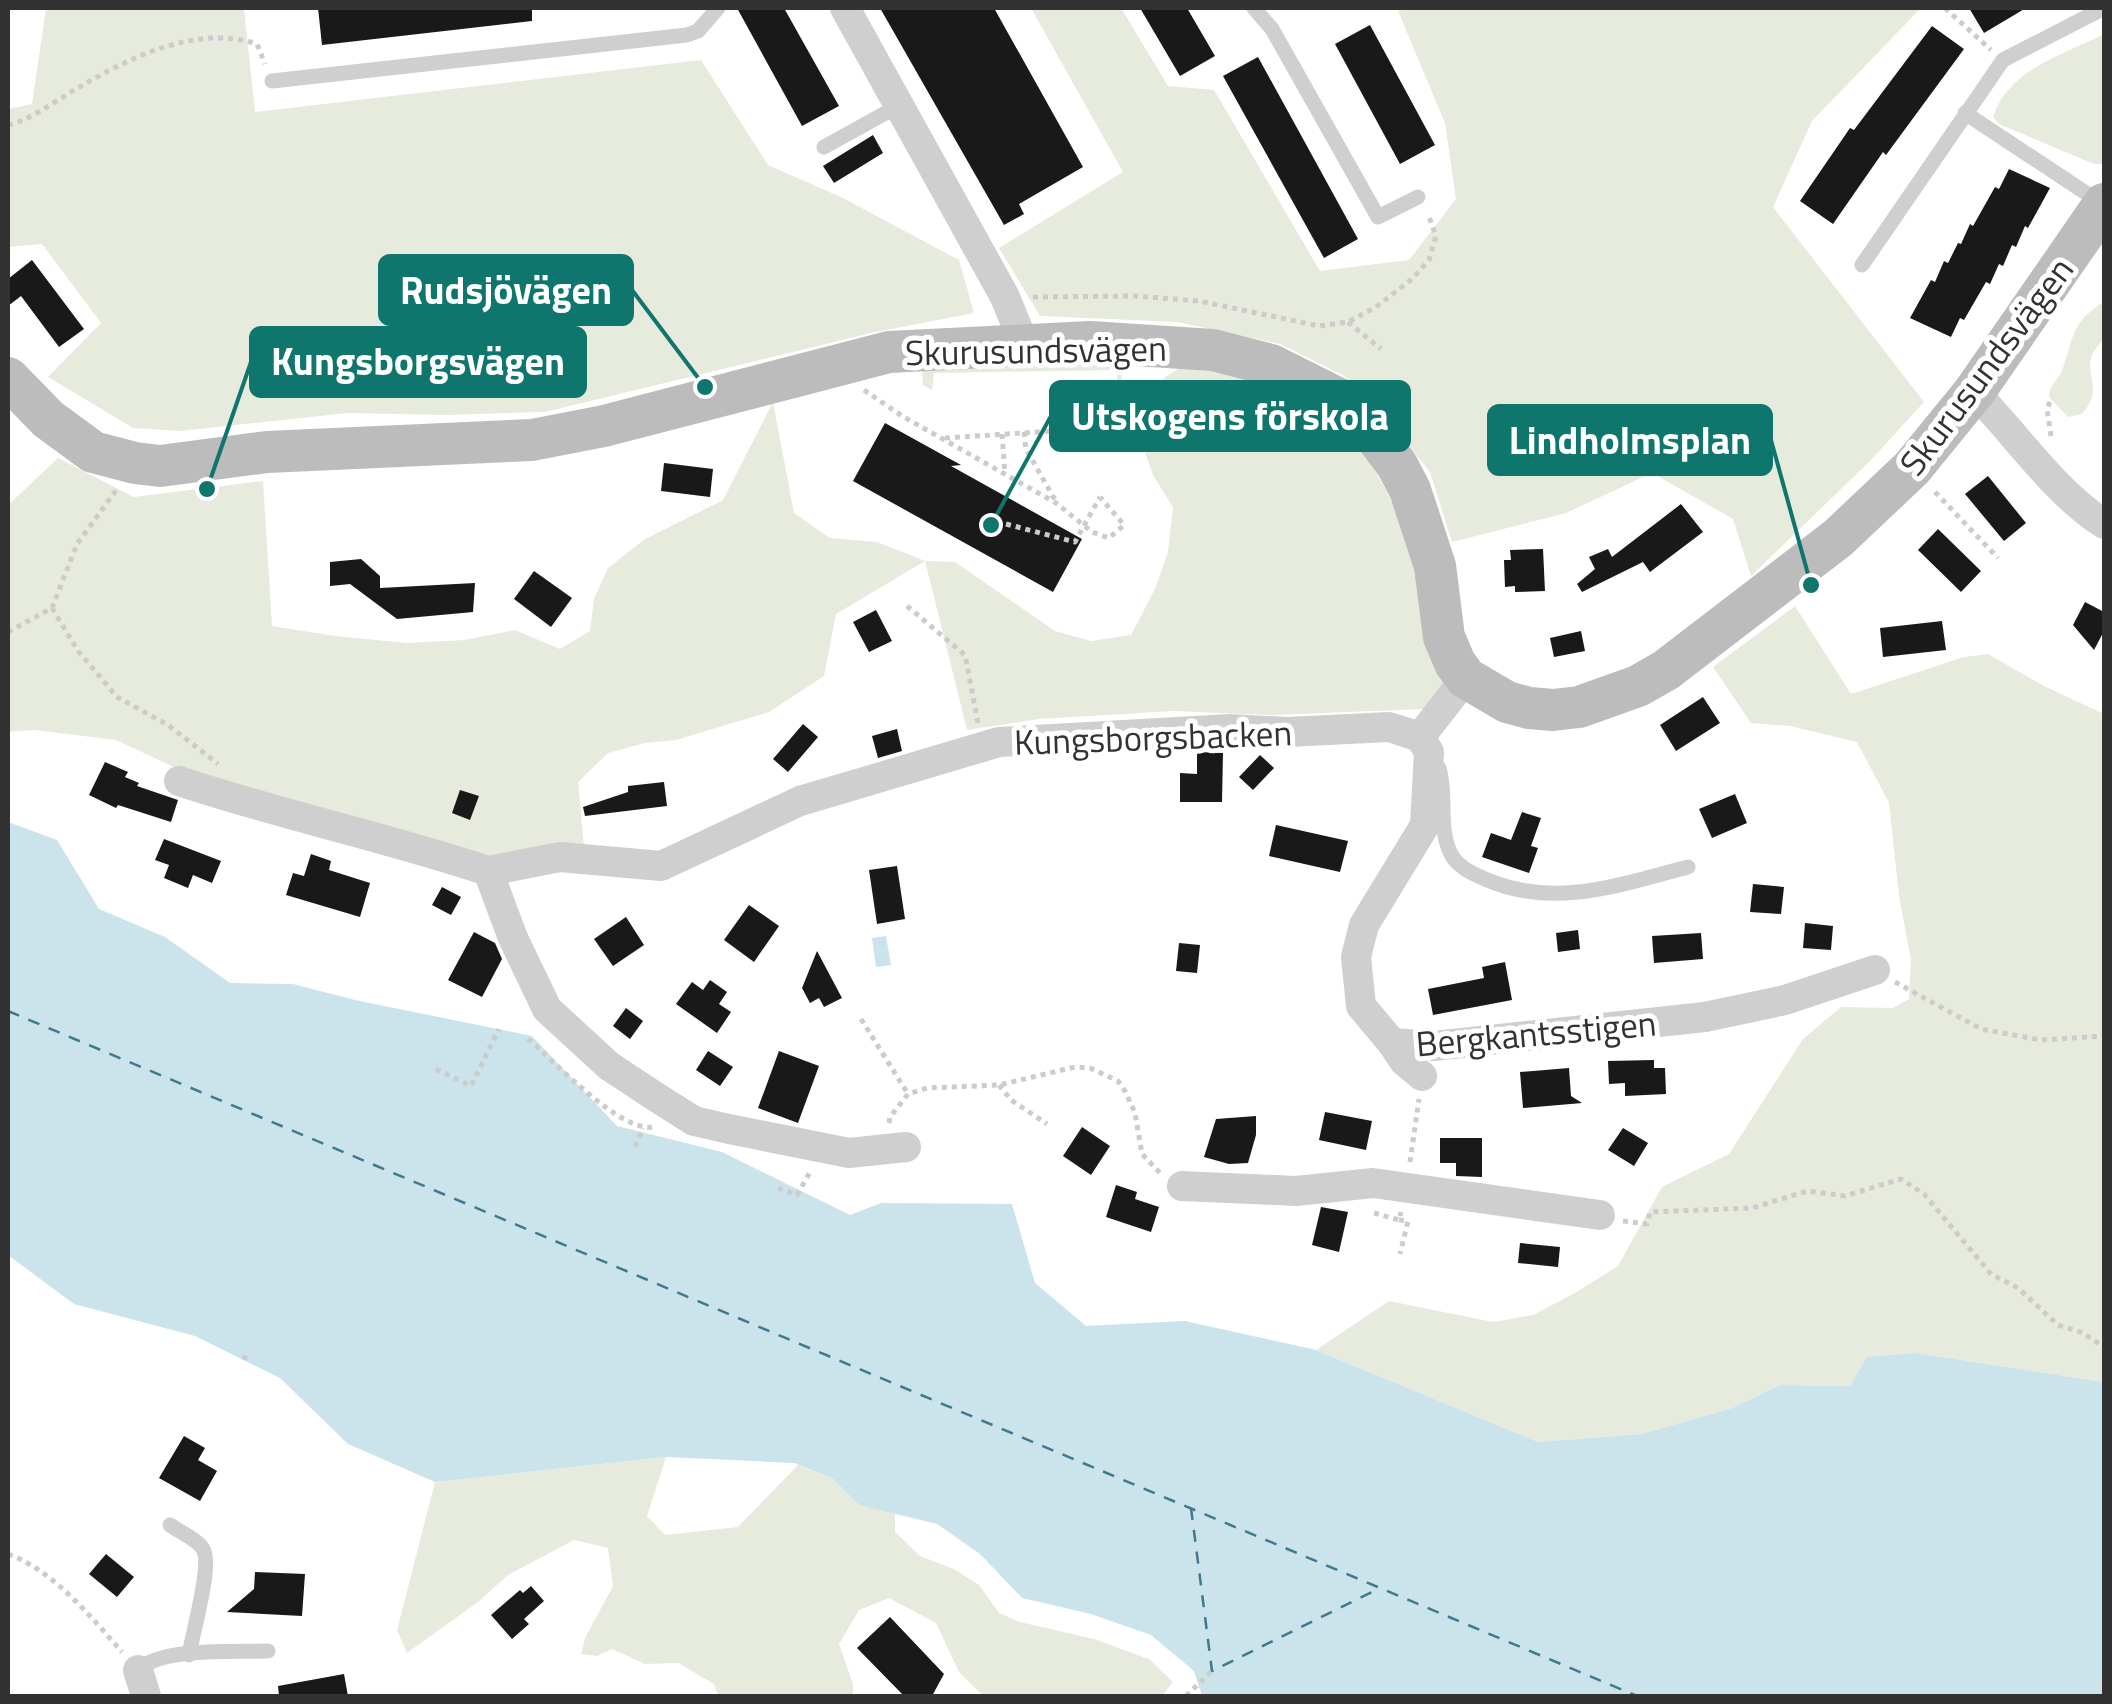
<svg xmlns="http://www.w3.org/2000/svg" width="2112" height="1704" viewBox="0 0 2112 1704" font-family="'Titillium Web',sans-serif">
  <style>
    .green { fill: #e7ebde }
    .water { fill: #cbe3eb }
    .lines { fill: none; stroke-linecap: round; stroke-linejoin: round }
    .ferry { stroke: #3e7a8e; stroke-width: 2.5; stroke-dasharray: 12 10; stroke-linecap: butt }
    .building { fill: #191919 }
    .path { stroke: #ccc; stroke-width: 5; stroke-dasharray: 5 5; stroke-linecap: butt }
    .lane { stroke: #cfcfcf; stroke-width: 15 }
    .street { stroke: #cfcfcf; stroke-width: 30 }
    .secondary { stroke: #bcbcbc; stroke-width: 42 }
    .path-bridge { stroke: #ccc; stroke-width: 5; stroke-dasharray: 5 5; stroke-linecap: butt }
    .labels { text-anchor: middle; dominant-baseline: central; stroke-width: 10; stroke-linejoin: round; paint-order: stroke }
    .street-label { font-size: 35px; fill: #323232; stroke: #fff }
    .leader { fill: none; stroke: #0f766e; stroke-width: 4 }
    .callout-dot { fill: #0f766e; stroke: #fff; stroke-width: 4 }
    .callout { fill: #0f766e; stroke: #0f766e; stroke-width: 4 }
    .callout-label { font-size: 38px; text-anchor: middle; font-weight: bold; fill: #fff }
  </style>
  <rect width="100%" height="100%" fill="#fff"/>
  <g class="green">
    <path d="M46,8H244L255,112L701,60L768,165L843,198L959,260L974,313L871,333L545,412L445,415L348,413L180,431L133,428L48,377L101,323L42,244L8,247V109L32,104Z"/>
    <path d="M1031,8H1121L1168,86L1214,90L1320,271L1409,260L1456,199L1445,123L1398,11L1415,8H1921L1812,121L1773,207L1924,402L1871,460L1751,576L1733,519L1652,473L1566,513L1452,542L1430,472L1377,405L1344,376L1280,344L1177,322L1040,316L999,248L1123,172Z"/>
    <path d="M2104,34L2103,164H2094L1999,124L1993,117C2007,70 2065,54 2104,34Z"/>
    <path d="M2104,302C2105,312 2107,327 2104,336C2102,344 2093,349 2091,358C2087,379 2103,391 2082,414L2068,417L2049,397C2050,383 2059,380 2063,368C2074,336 2072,321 2104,302Z"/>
    <path d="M938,360L1121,363L1122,389H1117V370L934,373L932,390L923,385L922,368Z"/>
    <path d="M1184,365C1211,370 1241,373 1267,382C1392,422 1415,567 1450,676L1425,709L1273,715L1173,711L1039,719L967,730L925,561L836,614L824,676L769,712L676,740L645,743L608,753L578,782L584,847L489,859L178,769L116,740L34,730L8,732V505L58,458L134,497L263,481L272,626L335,636L407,643L464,640L515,630L560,649L590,631L594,599L608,568L645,539L723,500L773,402L794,513L830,538L877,542L925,561L955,562L1055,631L1091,641L1131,635L1155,589L1168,552L1173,507L1153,475L1144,450L1160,411L1157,393L1164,378Z"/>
    <path d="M1795,606L1851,694L1964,657L1988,654L2044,686L2104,714V1382L1916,1353L1850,1386L1780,1385L1732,1408L1641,1434L1538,1442L1316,1350L1389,1301L1493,1322L1533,1315L1575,1293L1618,1266L1662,1187L1729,1154L1803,1039L1841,1007L1893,1008L1909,999L1911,960L1899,896L1889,803L1857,742L1790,726L1751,723L1713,667Z"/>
    <path d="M666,1457L647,1516L665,1535L738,1527L798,1465L832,1478L859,1505L895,1512V1532L920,1556L954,1569L979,1585L999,1613L1020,1622L1094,1639L1149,1659L1173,1682L1162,1696H983L959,1672L936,1623L889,1598L859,1610L839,1644L853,1684V1696H718L714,1684L678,1663L645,1664L612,1649L597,1656L581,1654L585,1638L613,1586L608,1548L574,1540L508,1575L478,1602L407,1653L397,1630L435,1482Z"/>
  </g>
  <g class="water">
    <path d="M8,822L57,840L99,909L165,937L230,983L293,984L355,1000L532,1036L617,1126L722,1152L850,1215L881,1203L1012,1204L1035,1283L1086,1326L1185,1321L1316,1350L1538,1442L1641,1434L1732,1408L1780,1385L1850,1386L1867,1357L1916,1353L2104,1382V1696H1202L1194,1671L1151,1635L1091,1614L1022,1598L980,1554L937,1524L859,1505L832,1478L794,1463L666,1457L435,1482L348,1444L280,1378L195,1336L74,1304L8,1255Z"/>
    <path d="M886,936L891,965L876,967L872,938Z"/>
  </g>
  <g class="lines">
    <g class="ferry">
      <path d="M8,1011L1637,1696"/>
      <path d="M1191,1508L1212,1671L1380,1588"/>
    </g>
  </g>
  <g class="building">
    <path d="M318,8H532V21L322,45Z"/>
    <path d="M737,8H784L839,106L802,126Z"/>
    <path d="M880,8H994L1083,167L1019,204L1024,214L1004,225Z"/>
    <path d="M1140,8H1187L1215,56L1180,76Z"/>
    <path d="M1969,8H2026L1984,33Z"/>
    <path d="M1370,25L1435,145L1400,164L1335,44Z"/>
    <path d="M1932,26L1964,49L1886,155L1883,152L1833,224L1800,201L1850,128L1854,130Z"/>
    <path d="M1258,57L1358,239L1324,258L1223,76Z"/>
    <path d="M873,135L883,153L834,183L823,166Z"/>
    <path d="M2009,169L2050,188L2028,228L2025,226L2016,247L2012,245L2003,266L1999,264L1990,284L1986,282L1964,320L1960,318L1951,337L1910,318L1931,280L1935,282L1944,261L1948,263L1958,243L1961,244L1970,224L1973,226L1995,187L1999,189Z"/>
    <path d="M32,260L84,329L59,347L21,296L8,306V279Z"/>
    <path d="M885,423L961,465L951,466L1082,539L1053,592L853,481Z"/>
    <path d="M664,463L713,469L710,497L661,491Z"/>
    <path d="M1988,476L2026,523L2004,541L1965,494Z"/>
    <path d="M1681,504L1703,532L1650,572L1643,562L1582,592L1577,584L1595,569L1589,557L1608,549L1612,557Z"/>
    <path d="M1938,529L1981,571L1961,592L1918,550Z"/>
    <path d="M1543,549L1545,591L1515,592V586L1505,587L1504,560H1511L1510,550Z"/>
    <path d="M361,559L380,576V588L475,583L473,612L397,619L350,584L330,586V562Z"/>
    <path d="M534,571L572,598L551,627L514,599Z"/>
    <path d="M2085,602L2104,612V631L2094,650L2073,625Z"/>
    <path d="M876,610L892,641L869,652L853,622Z"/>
    <path d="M1942,621L1946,650L1883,657L1880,628Z"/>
    <path d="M1581,631L1585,651L1554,657L1550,638Z"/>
    <path d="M1703,697L1720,723L1676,751L1660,725Z"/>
    <path d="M803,724L818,737L788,772L773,759Z"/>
    <path d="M897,729L902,751L878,758L872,736Z"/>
    <path d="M1197,752L1223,753L1222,802H1180V773L1197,774Z"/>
    <path d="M1260,755L1274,768L1253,790L1239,777Z"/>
    <path d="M105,762L128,772L125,777L139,783L137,786L178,800L171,822L118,805L116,808L89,795Z"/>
    <path d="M664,782L667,806L585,816L583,807L628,792V786Z"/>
    <path d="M460,790L479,796L470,820L452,813Z"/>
    <path d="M1735,794L1747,823L1712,838L1699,809Z"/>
    <path d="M1522,812L1541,818L1531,846L1538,848L1529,873L1482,857L1491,833L1511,840Z"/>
    <path d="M1276,825L1348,841L1340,872L1269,856Z"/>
    <path d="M164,839L221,861L212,883L193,875L188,888L164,878L169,865L155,860Z"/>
    <path d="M311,854L331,861L329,870L370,883L360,917L286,895L293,873L304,876Z"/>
    <path d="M897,866L905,919L877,924L869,870Z"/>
    <path d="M1753,884L1784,887L1781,914L1750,912Z"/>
    <path d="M442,887L461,897L451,915L432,905Z"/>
    <path d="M749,905L779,926L754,962L724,940Z"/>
    <path d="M626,917L644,945L613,966L594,939Z"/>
    <path d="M1805,923L1833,926L1831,950L1803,948Z"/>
    <path d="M1578,930L1580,949L1558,952L1556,933Z"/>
    <path d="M474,932L495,943L502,959L482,997L448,980Z"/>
    <path d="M1701,933L1703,959L1654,963L1652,936Z"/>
    <path d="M1179,943L1200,945L1197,973L1176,971Z"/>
    <path d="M817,951L842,998L824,1007L819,998L810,1003L802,988Z"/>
    <path d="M1505,962L1512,1000L1433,1015L1428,989L1484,978L1482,967Z"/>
    <path d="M710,980L727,992L719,1004L731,1012L717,1033L676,1004L692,982L703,990Z"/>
    <path d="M626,1008L643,1021L630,1039L613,1026Z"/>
    <path d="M708,1051L733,1067L720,1086L696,1070Z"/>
    <path d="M779,1051L819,1066L798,1123L758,1108Z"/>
    <path d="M1654,1060V1068H1665L1666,1094L1625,1096V1083L1609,1084L1608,1061Z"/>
    <path d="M1569,1068L1571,1096L1582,1103L1523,1108L1520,1072Z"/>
    <path d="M1325,1112L1372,1121L1366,1150L1319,1140Z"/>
    <path d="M1256,1116V1135L1248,1163L1229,1164L1204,1157L1216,1119Z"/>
    <path d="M1082,1127L1110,1146L1091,1175L1063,1156Z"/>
    <path d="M1623,1128L1648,1143L1634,1166L1608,1150Z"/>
    <path d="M1440,1138H1482V1177L1456,1176V1163H1440Z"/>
    <path d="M1116,1185L1137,1192L1135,1199L1159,1207L1151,1232L1106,1217Z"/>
    <path d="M1321,1207L1348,1212L1339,1252L1312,1245Z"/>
    <path d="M1520,1243L1560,1247L1558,1267L1518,1263Z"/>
    <path d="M184,1436L205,1448L198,1460L217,1471L200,1501L159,1478Z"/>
    <path d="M106,1554L134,1577L117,1597L89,1574Z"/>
    <path d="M255,1572L305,1574L302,1616L227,1612L254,1589Z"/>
    <path d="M531,1586L544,1601L524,1619L529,1624L512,1639L491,1615L520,1590L523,1593Z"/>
    <path d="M890,1617L944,1674L932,1696H904L857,1648Z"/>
    <path d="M344,1674L348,1696H279L278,1686Z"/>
  </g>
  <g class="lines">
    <g class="path">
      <path d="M1945,8L1991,50"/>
      <path d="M8,125C32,119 54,102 76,89C129,58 195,24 257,44L265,64"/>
      <path d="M1033,297L1135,296L1199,301L1319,326L1348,322L1376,307L1412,279L1429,260L1436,236L1428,214"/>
      <path d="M1348,322L1381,349"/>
      <path d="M864,390L902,416L1056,503L1092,532L1109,538L1124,525L1100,497"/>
      <path d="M1024,432L1026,449L1055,500"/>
      <path d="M1002,434L1005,474"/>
      <path d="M2051,436L2047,409L2051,399"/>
      <path d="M945,438L1101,428"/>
      <path d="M1935,492L1998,558"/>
      <path d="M907,606L965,655L978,723"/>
      <path d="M52,608L78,651L117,697L168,725L218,764"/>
      <path d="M8,632L52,608L77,544L117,489"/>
      <path d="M1895,982L1981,1029L2041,1040L2104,1036"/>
      <path d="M861,1019L908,1094"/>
      <path d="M528,1039C554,1061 621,1133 653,1127"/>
      <path d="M436,1069L471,1086L499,1029"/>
      <path d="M999,1085L1011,1100L1047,1124"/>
      <path d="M889,1123L890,1117L908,1094L927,1088L999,1085L1075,1067L1090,1068L1118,1081L1125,1091L1135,1113L1142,1154L1162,1175"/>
      <path d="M635,1147L643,1128"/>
      <path d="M1410,1162L1419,1099"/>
      <path d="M778,1188L797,1195L810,1172"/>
      <path d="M1374,1213L1399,1220L1401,1212"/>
      <path d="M1399,1220L1408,1221L1400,1254"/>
      <path d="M1623,1221L1647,1224L1650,1212L1752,1208L1807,1191L1845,1196L1901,1179L1924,1194L1991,1274L2018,1288L2058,1325L2083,1333L2104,1347"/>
      <path d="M244,1360L247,1352"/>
      <path d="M8,1554C54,1571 90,1616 122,1652"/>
      <path d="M1186,1696L1212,1671"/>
    </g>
    <g class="lane">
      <path d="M1254,8L1272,29L1378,217L1418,197"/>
      <path d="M272,81L687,35L698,31L718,8"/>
      <path d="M1965,113L2101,203"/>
      <path d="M824,147L900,105"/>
      <path d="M1862,265L2003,60L2104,8"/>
      <path d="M1439,768C1447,794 1438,826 1450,852C1456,866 1471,873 1485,879C1554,909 1619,885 1688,867"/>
      <path d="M170,1525C180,1532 197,1539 203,1549C213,1564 192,1635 189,1655"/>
      <path d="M138,1670C161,1647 235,1652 268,1651"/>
    </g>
    <g class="street">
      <path d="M845,8L1005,297L1024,344"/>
      <path d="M1974,392C2017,435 2053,491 2104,524"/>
      <path d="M1466,678L1420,737L1429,752L1425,825L1364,925L1356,957L1361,1006L1392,1043L1434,1046L1705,1017L1785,1000L1875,970"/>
      <path d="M179,781C281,815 386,837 488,871L513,938L547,1009L609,1066L656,1097L694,1121L729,1129L849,1153L906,1147"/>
      <path d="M488,871L560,857L661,866L800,801L999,742L1230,729L1288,732L1389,727L1420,737"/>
      <path d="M1392,1043L1404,1061L1422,1076"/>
      <path d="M1182,1186L1296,1191L1373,1183L1600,1215"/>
      <path d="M138,1670L146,1696"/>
    </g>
    <path class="secondary" d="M8,378L48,419L93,452L135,463L160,466L267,452L532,440L604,426L889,352L1090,342L1213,350L1271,365L1349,404L1365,422L1397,465L1410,490L1435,566L1444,637L1455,663L1466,678L1507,702L1529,708L1553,710L1579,707L1638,686L1666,670L1838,538L1912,468L1974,392L2104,204"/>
    <path class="path-bridge" d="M1006,524L1075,542L1100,497"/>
  </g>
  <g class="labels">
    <g class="street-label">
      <text transform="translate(1036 350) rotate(-1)">Skurusundsvägen</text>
      <text transform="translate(1986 366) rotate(-53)">Skurusundsvägen</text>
      <text transform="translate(1153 737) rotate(-2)">Kungsborgsbacken</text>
      <text transform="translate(1536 1033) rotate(-5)">Bergkantsstigen</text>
    </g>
  </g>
  <path class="leader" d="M705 387L632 290M207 489L251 362M991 525L1051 416M1811 585L1771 440"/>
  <g class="callout-dot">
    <circle cx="705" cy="387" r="10"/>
    <circle cx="207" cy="489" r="10"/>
    <circle cx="991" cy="525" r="10"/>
    <circle cx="1811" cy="585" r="10"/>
  </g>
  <g class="callout">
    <rect x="380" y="256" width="252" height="68" rx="10"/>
    <rect x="251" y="328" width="334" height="68" rx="10"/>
    <rect x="1051" y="382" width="358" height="68" rx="10"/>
    <rect x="1489" y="406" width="282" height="68" rx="10"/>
  </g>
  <g class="callout-label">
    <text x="506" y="304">Rudsjövägen</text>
    <text x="418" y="375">Kungsborgsvägen</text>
    <text x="1230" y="430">Utskogens förskola</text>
    <text x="1630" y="454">Lindholmsplan</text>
  </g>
  <rect width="2112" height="1704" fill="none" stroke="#323232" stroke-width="20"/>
</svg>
